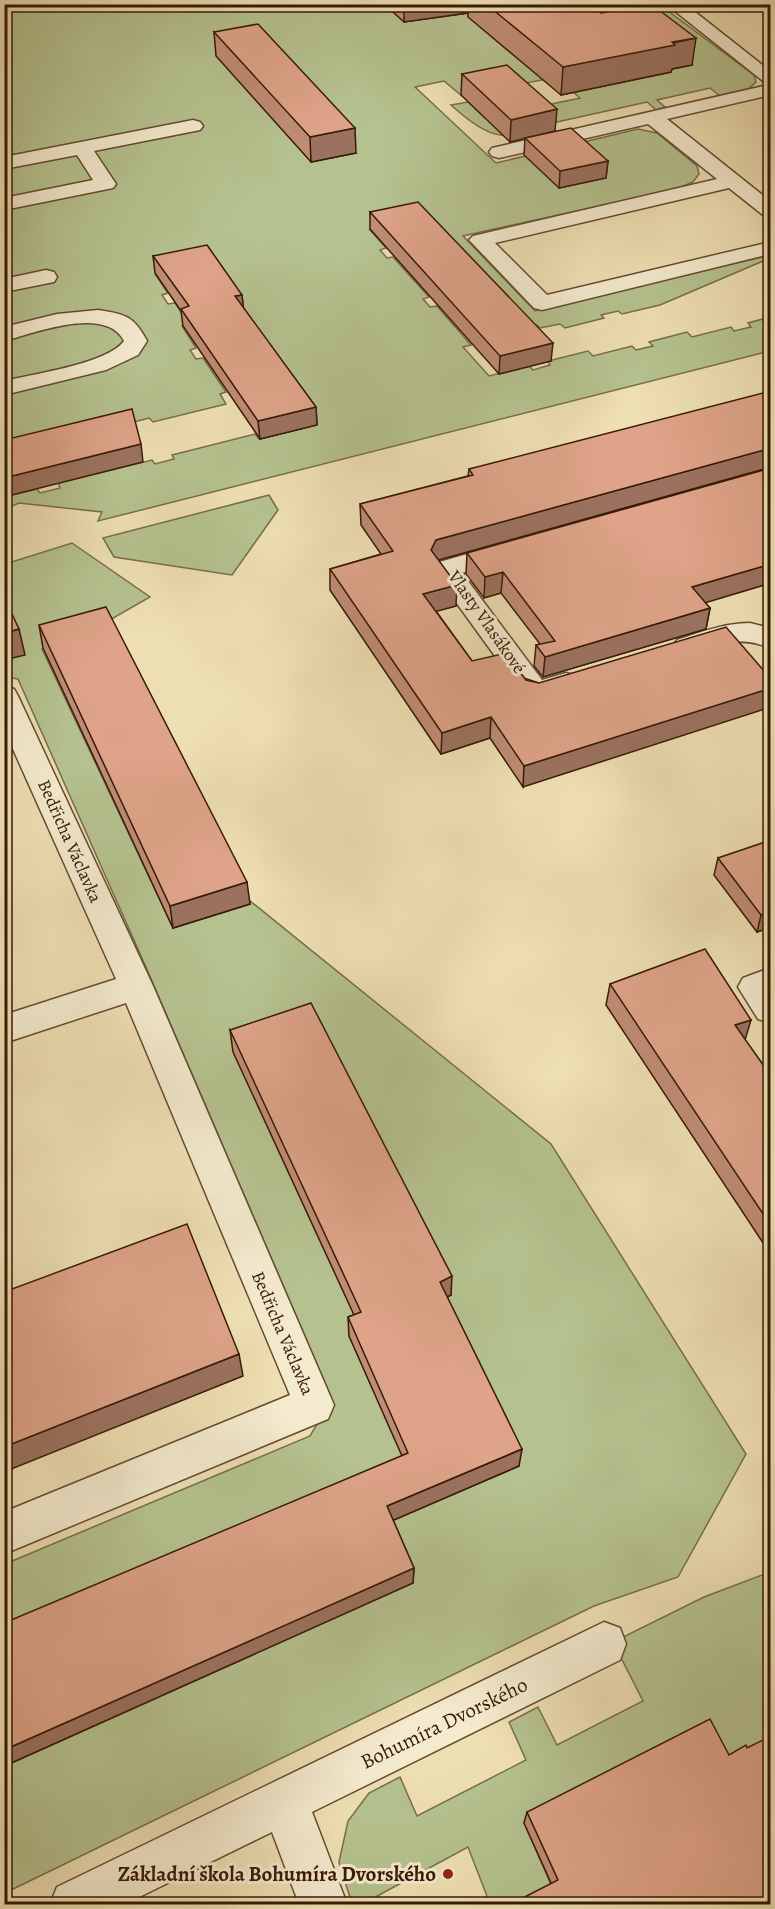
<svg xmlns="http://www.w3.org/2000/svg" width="775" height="1909" viewBox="0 0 775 1909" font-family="Alegreya,serif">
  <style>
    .green { fill: #b5c28f; stroke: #766e4a; stroke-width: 1.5 }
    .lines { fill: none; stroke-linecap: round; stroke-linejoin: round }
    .minor-casing { stroke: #654b31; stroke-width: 3 }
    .minor { fill: #f4eace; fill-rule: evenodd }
    .wall { fill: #bf8c75; stroke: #371a06; stroke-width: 1.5 }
    .shaded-wall { fill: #9b725f; stroke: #371a06; stroke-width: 1.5 }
    .building { fill: #dea388; stroke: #371a06; stroke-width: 1.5 }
    .poi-dot { fill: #8f2418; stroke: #f4eace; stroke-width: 2 }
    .labels { text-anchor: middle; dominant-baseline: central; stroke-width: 6; stroke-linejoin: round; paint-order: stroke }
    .street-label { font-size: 18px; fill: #371a06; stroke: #f4eace }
    .near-street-label { font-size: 21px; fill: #371a06; stroke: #f4eace }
    .near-poi-label { font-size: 21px; font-weight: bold; fill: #371a06; stroke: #f4eace; text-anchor: end }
  </style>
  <rect width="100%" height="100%" fill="#eedfb3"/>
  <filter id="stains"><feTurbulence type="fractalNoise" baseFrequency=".00333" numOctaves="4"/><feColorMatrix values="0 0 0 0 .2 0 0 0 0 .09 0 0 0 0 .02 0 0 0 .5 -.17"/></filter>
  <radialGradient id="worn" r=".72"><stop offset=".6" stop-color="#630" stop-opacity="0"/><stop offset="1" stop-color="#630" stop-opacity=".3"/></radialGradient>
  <g class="green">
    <path d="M5,5H660L754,75L756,82L746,91L720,96L710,88L657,100L665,107L656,110L647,102L548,124L558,133C503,137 494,144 451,105L468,102L485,118L580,98L556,77L462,96L444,81L415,87L496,163L638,129L657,133L697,166L699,174L693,182L676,189L463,236L535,311L770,255V258L660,305L622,314L618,311L601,315L604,318L565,328L560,324L540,328L537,325L520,329L369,229L386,248L380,250L387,258L393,257L429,297L423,299L430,307L437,306L471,345L463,347L489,376L529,366L533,370L550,365L548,361L588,351L593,356L632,346L636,350L653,346L649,342L687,332L692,337L731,327L734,331L751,327L748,323L770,317V351L98,521L102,512L19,503L5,509L4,497L37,489L40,493L60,488L58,483L152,460L155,464L174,459L172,455L255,434L259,439L315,425L155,274L168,293L162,295L168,304L175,303L189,324L182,326L196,348L190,350L196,359L203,358L226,392L220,394L226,404L153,422L149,418L130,423L5,458Z"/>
    <path d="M269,495L278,510L232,575L114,557L103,538Z"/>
    <path d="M72,543L150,597L75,640L42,649L173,928L244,896L551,1144L746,1454L678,1577L594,1606L5,1893V1564L310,1436L332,1399L145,965L18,679L12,678L5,680V564Z"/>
    <path d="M770,1572V1744L524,1823L553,1889L524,1904H490L468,1847L368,1901L352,1904L339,1862L348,1821L369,1793L400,1777L417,1816L526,1760L509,1722L538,1707L557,1745L643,1701L613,1642L704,1597Z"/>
  </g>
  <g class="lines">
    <defs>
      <g id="minor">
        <path d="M666,4H685L770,71V95L667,119L770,201V217L763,215L729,188L495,243L547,295L770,242V254L542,310L534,308L473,244L469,240L473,236L717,179L648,124L499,158L492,156L489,152L492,148L768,85Z"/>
        <path d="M193,120L200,122L203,126L200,130L94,151L116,184L113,188L4,210V198L93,180L77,155L4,169V157Z"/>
        <path d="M46,270L54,272L57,277L54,282L4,292V279Z"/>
        <path d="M98,310C125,314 134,316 147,341L138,355L106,370L4,395V381C33,374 107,364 124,341C106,305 35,333 4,341V327L57,314Z"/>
        <path d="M509,542L518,544L522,550L518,556L462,573L542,680L566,673L576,676L580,683L576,690L536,702L526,699L432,569L436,563Z"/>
        <path d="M750,623L770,628V647C759,645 750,640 738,642C717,644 697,658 677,652L673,646L677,640C701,632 725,623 750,623Z"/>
        <path d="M4,686L14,689L18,696L153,986L334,1405L328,1419L4,1554V1512L290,1395L126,1003L4,1043V1015L116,979L4,729Z"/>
        <path d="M770,968V1023L758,1019L738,987L743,978Z"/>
        <path d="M604,1622L620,1628L626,1644L620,1660L312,1812L347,1904H299L272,1832L125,1904H50L57,1887Z"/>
      </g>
    </defs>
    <use href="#minor" class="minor-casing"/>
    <use href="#minor" class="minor"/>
  </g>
  <g class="wall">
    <path d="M384,4H586L591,9L692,65L672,69L671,72L561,95L468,17V13L404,22Z"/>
    <path d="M214,32L356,153L311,162L216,56Z"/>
    <path d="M462,74L555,131L608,161L606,178L559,188L524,155L525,138L510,142L461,95Z"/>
    <path d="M370,212L551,361L499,374L370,229Z"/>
    <path d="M153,256L242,295L243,308L316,407L317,425L260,439L183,326L181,311L155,273Z"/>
    <path d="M771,467L438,560L456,606L436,611L472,661L539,683L523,787L490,738L441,754L330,590V569L381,554L361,525L360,504L468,476L469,469Z"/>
    <path d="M467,553L705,603L710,608L706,629L543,677L534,666L536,645L540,644L501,593L484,598L466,574Z"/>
    <path d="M39,625L250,904L173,928L43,648Z"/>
    <path d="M718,858L771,927L757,932L714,875Z"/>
    <path d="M610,984L745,1040L771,1076V1255L606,1005Z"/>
    <path d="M230,1030L451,1295L447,1297L519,1466L393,1520L414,1568L413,1583L9,1764L402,1456L349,1336L348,1317L354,1315L233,1052Z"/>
    <path d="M527,1812L771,1905L551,1883L524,1823Z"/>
  </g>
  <g class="shaded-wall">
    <path d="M404,4H469L468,13L404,22Z"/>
    <path d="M696,38L692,65L672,69L671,72L561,95L563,67Z"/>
    <path d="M557,109L555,131L510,142L511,120Z"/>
    <path d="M355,128L356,153L311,162L310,137Z"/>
    <path d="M608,161L606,178L559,188L560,171Z"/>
    <path d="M242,295L244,312L235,296Z"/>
    <path d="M553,343L551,361L499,374L500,356Z"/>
    <path d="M316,407L317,425L260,439L258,421Z"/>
    <path d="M141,444L143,462L4,497V478Z"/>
    <path d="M771,448V467L435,561L431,550L436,540Z"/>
    <path d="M771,564V583L688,608L692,587Z"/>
    <path d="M503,572L501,593L484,598L485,577Z"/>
    <path d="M457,585L456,606L423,615V594Z"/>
    <path d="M710,608L706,629L543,677L545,657Z"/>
    <path d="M19,629L25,655L4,660V633Z"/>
    <path d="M771,688V707L523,787L524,766Z"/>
    <path d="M491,717L490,738L441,754L442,733Z"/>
    <path d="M5,783L11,808L4,810Z"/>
    <path d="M247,882L250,904L173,928L170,906Z"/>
    <path d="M771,911V927L757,932L761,915Z"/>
    <path d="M751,1020L745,1040L735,1025Z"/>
    <path d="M452,1276L451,1295L439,1301L440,1282Z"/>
    <path d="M239,1354L243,1376L4,1472V1447Z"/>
    <path d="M522,1449L519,1466L387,1523V1506Z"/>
    <path d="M414,1568L413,1583L9,1764L4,1758V1750Z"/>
  </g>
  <g class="building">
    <path d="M486,4H586L591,9L594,8L601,13L651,4L696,38L672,42L675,45L563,67Z"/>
    <path d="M258,24L355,128L310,137L214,32Z"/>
    <path d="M507,65L557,109L511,120L462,74Z"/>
    <path d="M571,128L608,161L560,171L525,138Z"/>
    <path d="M418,202L553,343L500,356L370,212Z"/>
    <path d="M207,245L242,295L235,296L316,407L258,421L181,309L189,306L153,256Z"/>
    <path d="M771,391V448L436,540L431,550L457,585L423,594L472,661L506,653L526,680L539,683L726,627L771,679V688L524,766L491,717L442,733L330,569L393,551L360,504L473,475L469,469Z"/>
    <path d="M132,409L141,444L4,478V440Z"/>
    <path d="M771,468V564L692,587L710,608L545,657L536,645L555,641L503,572L485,577L467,553Z"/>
    <path d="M4,597L19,629L4,633Z"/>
    <path d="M106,607L247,882L170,906L39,625Z"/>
    <path d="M771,840V911L761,915L718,858Z"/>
    <path d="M705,949L751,1020L735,1025L771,1076V1226L610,984Z"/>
    <path d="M311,1003L452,1276L440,1282L522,1449L387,1506L414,1568L4,1750V1623L408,1453L348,1317L361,1312L230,1030Z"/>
    <path d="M187,1224L239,1354L4,1447V1292Z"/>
    <path d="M710,1719L729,1755L746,1745L747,1748L771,1736V1905H509L558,1880L527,1812Z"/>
  </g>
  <circle class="poi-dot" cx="448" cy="1874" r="6"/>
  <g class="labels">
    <g class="street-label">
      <text transform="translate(487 622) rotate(55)">Vlasty Vlasákové</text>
      <text transform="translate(70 841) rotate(66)">Bedřicha Václavka</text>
      <text transform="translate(283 1333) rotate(67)">Bedřicha Václavka</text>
    </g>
    <g class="near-street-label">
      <text transform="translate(444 1723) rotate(-26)">Bohumíra Dvorského</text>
    </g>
    <g class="near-poi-label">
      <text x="436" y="1874">Základní škola Bohumíra Dvorského</text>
    </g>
  </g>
  <rect width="775" height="1909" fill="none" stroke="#eedfb3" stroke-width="24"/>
  <rect x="6" y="6" width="763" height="1897" fill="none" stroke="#371a06" stroke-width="3"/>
  <rect x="12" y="12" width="751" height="1885" fill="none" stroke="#371a06" stroke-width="1.5"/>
  <rect width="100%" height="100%" filter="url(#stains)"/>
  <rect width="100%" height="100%" fill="url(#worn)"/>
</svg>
